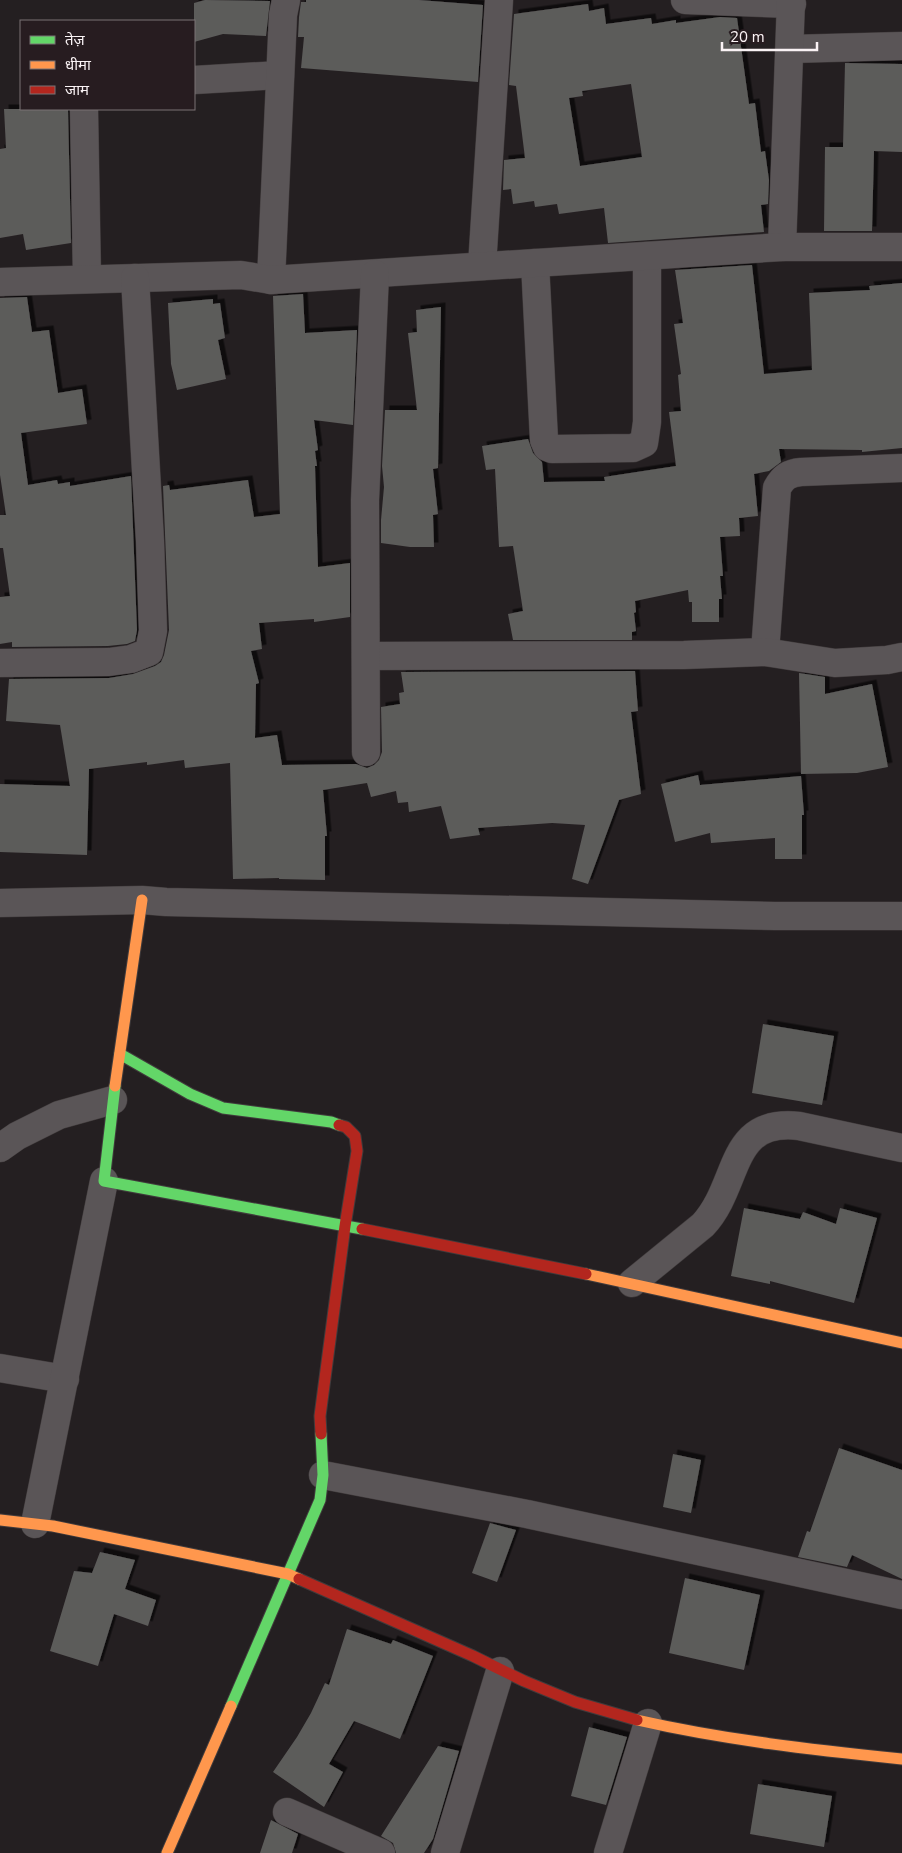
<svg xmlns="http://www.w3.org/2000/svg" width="902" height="1853" viewBox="0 0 902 1853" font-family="'Nunito Sans','Noto Sans Devanagari',sans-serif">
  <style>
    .building { fill: #5c5b5a; fill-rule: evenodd; filter: url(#shadow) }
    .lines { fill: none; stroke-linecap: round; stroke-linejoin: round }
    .street-casing { stroke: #403b3c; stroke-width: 29 }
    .fast-casing { stroke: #403b3c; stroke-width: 13 }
    .slow-casing { stroke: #403b3c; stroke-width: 13 }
    .jam-casing { stroke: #403b3c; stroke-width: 13 }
    .street { stroke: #5a5557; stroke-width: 28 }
    .fast { stroke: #63d668; stroke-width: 11 }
    .slow { stroke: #ff974d; stroke-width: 11 }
    .jam { stroke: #b3261e; stroke-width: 11 }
  </style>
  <defs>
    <filter id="shadow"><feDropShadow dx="4.5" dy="-4.5" stdDeviation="0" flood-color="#0009"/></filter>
  </defs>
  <rect width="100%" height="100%" fill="#241f21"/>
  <g class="building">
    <path d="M205,0L270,1L266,36L223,34L194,42V3Z"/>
    <path d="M306,0H419L483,5L478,82L301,68L304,37H298L299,17L301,2H306Z"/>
    <path d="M588,4L589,11L604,8L606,24L651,18L652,24L676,20V23L720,17L737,18L749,104L755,103L761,152L765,151L769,180L768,204L761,205L764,232L608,243L604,208L559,214L557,204L535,207L534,201L513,204L511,189L503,190L504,160L525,158L516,86L509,85L514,14ZM631,84L642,157L580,166L569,98L583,96L582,91Z"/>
    <path d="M845,63L902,64V152L874,151L872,231H824L825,147H843Z"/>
    <path d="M4,109H68L71,243L26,250L23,234L0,238V149L6,148Z"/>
    <path d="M752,265L764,374L812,370L809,293L870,290L869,286L902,283V448L862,452V450L779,449L781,462L769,471L754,474L758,516L739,518L740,536L720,537L723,576H720L722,599H719V622H692V602H689L688,590L635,601L636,612L634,613L636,631L632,632V640H513L508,614L523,611L513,546L499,547L495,469L486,470L482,446L528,439L533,453L542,462L544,482L605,481L604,477L676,466L669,412L681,411L678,375L681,374L674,324L683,323L675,270Z"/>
    <path d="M303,294L305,333L357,330L353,425L314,420L318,450L315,451L317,466H315L318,567L350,563V617L314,622V619L259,623L262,649L251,651L259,683L256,684L255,738L277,735L282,765L356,764L367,768L374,765L379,760L382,752L381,707L400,704L399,693L404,692L401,672L635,671L638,711L631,712L641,794L619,800L588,884L572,879L585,825L552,823L478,828L480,835L450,839L441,806L409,812L408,802L398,803L396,791L371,797L367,783L323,790L327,836H325V880L279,879V878L233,879L230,763L185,768L184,760L147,765V762L89,769L87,855L0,852V784L70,786L60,725L6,721L9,679L109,678L133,674L155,666L161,662L164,655L169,630L163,486L169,485L170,490L248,480L254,517L280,514L273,296Z"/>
    <path d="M27,297L32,332L49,330L58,393L82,389L87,424L21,433L28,485L57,480L58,484L70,482V486L131,476L137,630L135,641L127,644L108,646L12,647V642L0,644V597L10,596L3,548H0V515H6L0,475V298Z"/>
    <path d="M213,299V304L220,303L225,338L218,340L226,379L177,390L171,364L168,303Z"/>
    <path d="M441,307L438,468L433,469L438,514L433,515L434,547H410L381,543V520L384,487L382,466L385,410H417L408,333L417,332L416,310Z"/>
    <path d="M799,673L825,677V694L872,684L888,767L857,773L801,774Z"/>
    <path d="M698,775L700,785L801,776L804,815H802V859H775V838L711,843L710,833L675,842L661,784Z"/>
    <path d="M763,1024L834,1036L822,1105L752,1093Z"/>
    <path d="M744,1208L800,1219L803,1212L836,1224L840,1208L877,1218L854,1303L770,1281V1284L731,1276Z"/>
    <path d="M839,1448L902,1470V1579L852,1555L847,1567L798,1557L807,1531L810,1532Z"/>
    <path d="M673,1454L701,1460L691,1513L663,1507Z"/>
    <path d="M490,1523L516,1530L497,1582L472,1573Z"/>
    <path d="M100,1552L135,1560L125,1589L156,1600L148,1626L114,1614L98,1666L50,1651L74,1571L92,1573Z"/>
    <path d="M685,1578L760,1595L744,1670L669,1653Z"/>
    <path d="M347,1629L391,1644L393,1640L433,1656L400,1739L354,1721L329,1764L343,1772L324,1807L273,1772L297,1737L311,1713L325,1683L329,1685Z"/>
    <path d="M589,1727L627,1737L606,1805L571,1796Z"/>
    <path d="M438,1746L459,1751L433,1839L424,1853H396L393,1843L381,1836Z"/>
    <path d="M758,1784L832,1796L824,1847L750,1834Z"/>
    <path d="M271,1820L298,1834L292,1853H260Z"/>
  </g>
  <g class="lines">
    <defs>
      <g id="street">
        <path d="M685,0L792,4"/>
        <path d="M790,49L902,46"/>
        <path d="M194,80L280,75"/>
        <path d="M84,109L87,279"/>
        <path d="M782,247L791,0"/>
        <path d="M535,263L544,440L547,447L552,449L633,448L644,443L647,422V256"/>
        <path d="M482,266L499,0"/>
        <path d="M271,280L283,15L286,0"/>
        <path d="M0,282L241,275L271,280L782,247H902"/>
        <path d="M765,652L777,488C783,477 789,473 801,472L902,468"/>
        <path d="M366,656L684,655L765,652L835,663L887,660L902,657"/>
        <path d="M0,663L109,662L131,659L149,652L153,631L150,541L135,278"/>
        <path d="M366,752L365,500L375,274"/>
        <path d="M0,903L142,900L166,902L775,916H902"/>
        <path d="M0,1148L17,1136L59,1115L113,1100"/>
        <path d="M632,1283L703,1225C741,1184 727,1118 799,1126L902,1148"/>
        <path d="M0,1368L65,1379"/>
        <path d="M323,1475L527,1514L902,1595"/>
        <path d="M35,1524L104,1181"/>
        <path d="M287,1812L381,1853"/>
        <path d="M445,1853L500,1671"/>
        <path d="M608,1853L648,1723"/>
      </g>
      <g id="fast">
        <path d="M120,1054L190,1094L223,1108L331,1122L339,1125"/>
        <path d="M115,1086L104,1181L362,1229"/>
        <path d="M231,1706L320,1500L323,1475L321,1434"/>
      </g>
      <g id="slow">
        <path d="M115,1086L142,900"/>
        <path d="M586,1274L902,1343"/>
        <path d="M0,1520L53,1526L288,1574L299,1579"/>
        <path d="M637,1720C725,1740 813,1750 902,1759"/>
        <path d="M167,1853L231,1706"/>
      </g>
      <g id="jam">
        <path d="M362,1229L586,1274"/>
        <path d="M321,1434L320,1416L345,1226L357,1151L355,1136L346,1127L339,1125"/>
        <path d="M299,1579L473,1656L524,1681L575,1702L637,1720"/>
      </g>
    </defs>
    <use href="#street" class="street-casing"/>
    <use href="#fast" class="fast-casing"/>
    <use href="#slow" class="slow-casing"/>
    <use href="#jam" class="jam-casing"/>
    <use href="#street" class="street"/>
    <use href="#fast" class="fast"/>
    <use href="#slow" class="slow"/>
    <use href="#jam" class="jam"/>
  </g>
  <rect x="20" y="20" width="175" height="90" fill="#271c20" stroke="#7b7275"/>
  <rect x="30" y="36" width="25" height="8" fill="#63d668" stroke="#7b7275"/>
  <text x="65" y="45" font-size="15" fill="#faf3f5">तेज़</text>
  <rect x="30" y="61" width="25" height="8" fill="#ff974d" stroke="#7b7275"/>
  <text x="65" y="70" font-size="15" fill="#faf3f5">धीमा</text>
  <rect x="30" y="86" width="25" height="8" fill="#b3261e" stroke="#7b7275"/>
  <text x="65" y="95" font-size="15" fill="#faf3f5">जाम</text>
  <path d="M722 42v8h95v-8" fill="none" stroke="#faf3f5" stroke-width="2.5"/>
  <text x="730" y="42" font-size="15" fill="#faf3f5" stroke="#271c20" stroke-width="4" paint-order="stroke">20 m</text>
</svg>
